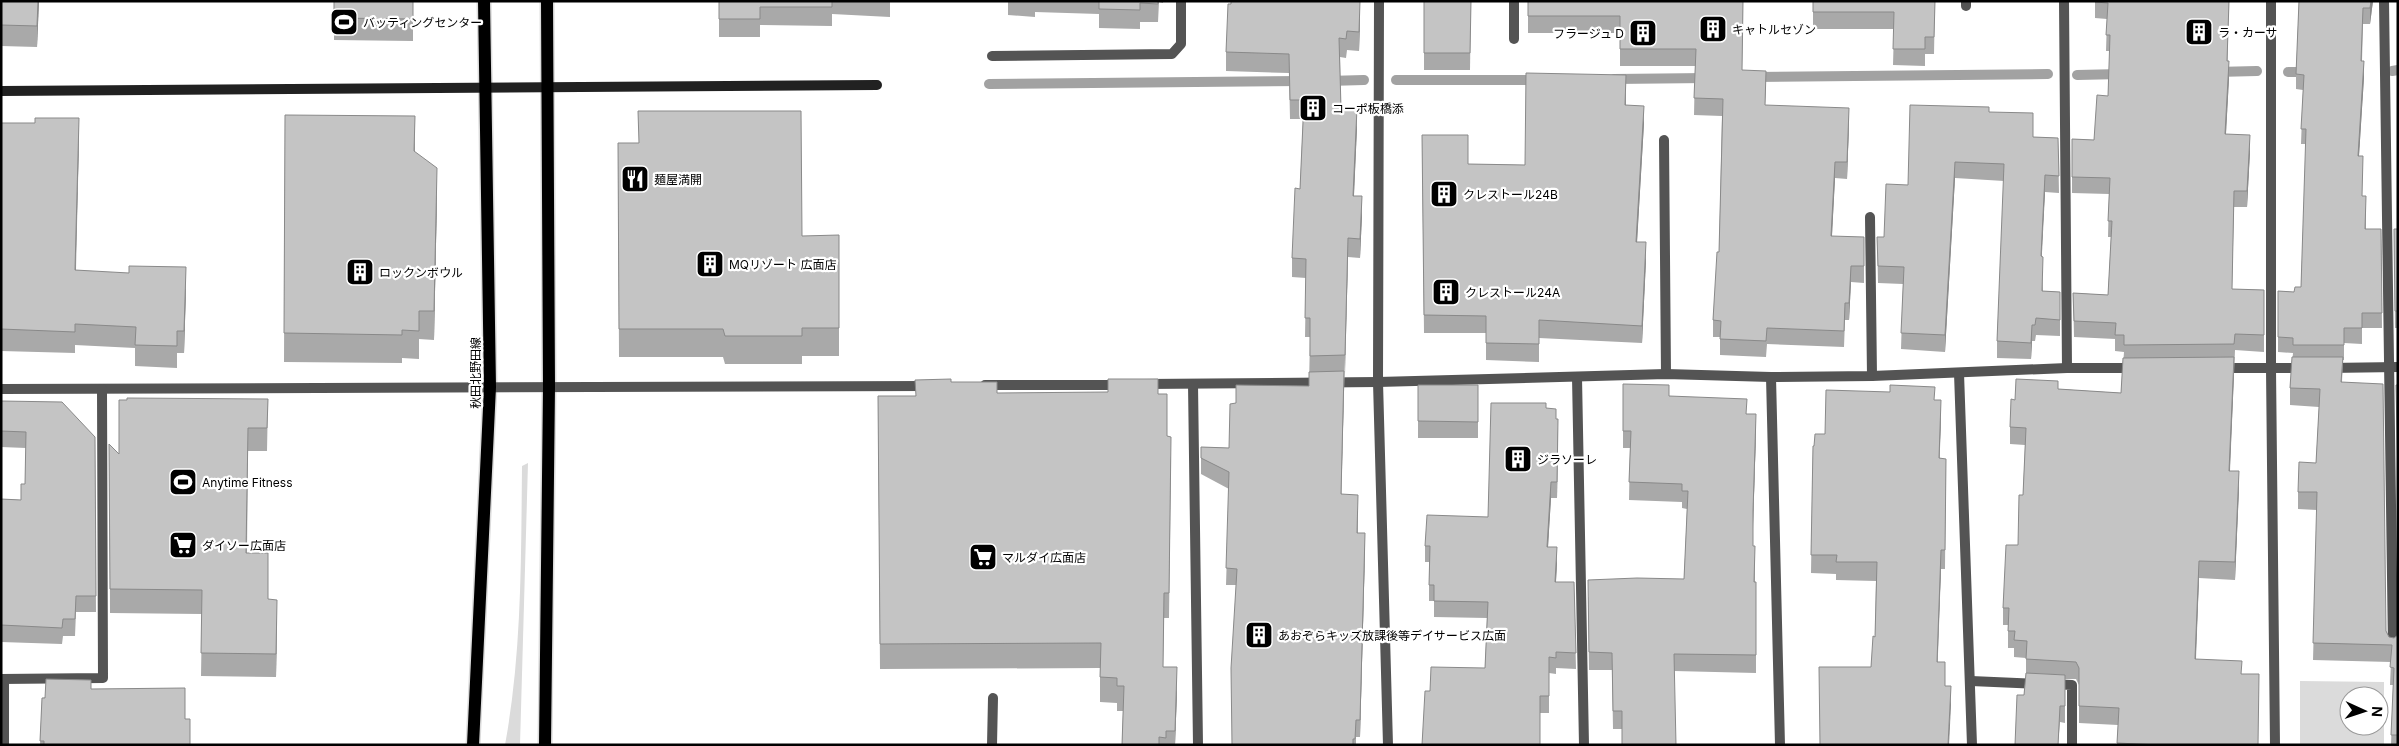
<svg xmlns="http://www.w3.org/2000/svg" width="2399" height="746" viewBox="0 0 2399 746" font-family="Inter,'Noto Sans JP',sans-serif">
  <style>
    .green { fill: #dbdbdb; fill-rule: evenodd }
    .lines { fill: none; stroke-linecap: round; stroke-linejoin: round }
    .stream { stroke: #a2a2a2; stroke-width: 10 }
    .primary-casing { stroke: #dbdbdb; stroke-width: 15 }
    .street { stroke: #545454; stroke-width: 10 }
    .secondary { stroke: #212121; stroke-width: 10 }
    .primary { stroke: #000; stroke-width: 12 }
    .wall { fill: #a9a9a9 }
    .shaded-wall { fill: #898989 }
    .building { fill: #c4c4c4; stroke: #898989 }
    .labels { text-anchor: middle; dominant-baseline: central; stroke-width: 4.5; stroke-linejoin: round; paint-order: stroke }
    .poi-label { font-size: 12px; fill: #000; stroke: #fff; text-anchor: start }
    .street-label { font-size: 12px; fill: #000; stroke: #fff }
  </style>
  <rect width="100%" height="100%" fill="#fff"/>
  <g class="green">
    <path d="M528,463L520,745H505C522,653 521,559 522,466Z"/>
    <path d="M2300,681L2384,682V745H2300ZM2349,696H2379V726H2349Z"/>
  </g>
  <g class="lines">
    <g class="stream">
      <path d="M2392,71L2398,70"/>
      <path d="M2216,72L2257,71"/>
      <path d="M2288,72H2308"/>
      <path d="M2077,75L2121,74"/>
      <path d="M1754,77L2048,74"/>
      <path d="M1614,79L1707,78"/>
      <path d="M1396,80H1540"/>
      <path d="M1328,81L1364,80"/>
      <path d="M989,84L1303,81"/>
    </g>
    <defs>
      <g id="primary">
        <path d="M473,745L490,387L484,1"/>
        <path d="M545,745L549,387L547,1"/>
      </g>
    </defs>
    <use href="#primary" class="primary-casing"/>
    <g class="street">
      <path d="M1379,1L1378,382L1388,745"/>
      <path d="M1514,1V39"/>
      <path d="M1966,1V6"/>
      <path d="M2064,1L2067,368"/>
      <path d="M2271,1V369L2275,745"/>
      <path d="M2384,1L2393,648"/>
      <path d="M992,56L1172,54L1181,44V1"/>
      <path d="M1664,140L1666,374"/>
      <path d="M1870,217L1872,376"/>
      <path d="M2222,368H2305"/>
      <path d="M2329,368L2398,367"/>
      <path d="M1959,373L1972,745"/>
      <path d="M1577,377L1584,745"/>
      <path d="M1771,377L1780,745"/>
      <path d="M1145,384L1378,382L1666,374L1771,377L1872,376L2067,368H2135"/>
      <path d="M1193,384L1198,745"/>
      <path d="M985,385H1120"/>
      <path d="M1,389L928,386"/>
      <path d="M1,679L103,678L102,389"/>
      <path d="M1971,681L2038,684"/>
      <path d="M2052,684L2072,685V745"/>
      <path d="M4,745V679"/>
      <path d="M992,745L993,698"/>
    </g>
    <path class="secondary" d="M1,91L877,85"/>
    <use href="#primary" class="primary"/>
  </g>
  <g class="wall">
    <path d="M1,1H39L37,47L1,46Z"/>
    <path d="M334,1H413V41L334,40Z"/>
    <path d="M719,1H890V17L832,14V26L760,25V37H719Z"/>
    <path d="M1008,1H1163V3L1159,2L1158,22H1140V29L1099,28V14L1035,12V17L1008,15Z"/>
    <path d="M1424,1H1471L1470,70H1424Z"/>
    <path d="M1528,1H1743L1742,70L1766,88L1765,105L1849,124L1847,179L1835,178L1832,236L1864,266V283L1851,282L1849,320H1845L1844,347L1767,344L1766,357L1720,355V337H1713V320L1719,252L1722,116L1694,115L1695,66H1620V33H1528Z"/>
    <path d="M1813,1H1935L1934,54H1925V66L1893,65L1894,29H1813Z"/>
    <path d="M2095,1H2229L2227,61L2229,78L2226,134L2250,151L2247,207H2234L2232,289L2264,290V352L2235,350L2230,471L2239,488L2235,580L2199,578L2196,659L2242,674L2258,745H2117L2118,725L2079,723V685L2076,679H2065V723L2060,722L2058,745H2015L2024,695L2026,673V658L2014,657V648H2008V625H2003V608L2018,545L2023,495L2025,445L2010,444V427L2015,400L2058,389L2121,393L2124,352L2115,351V339L2074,337L2073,293L2108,295L2111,237H2108L2109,194L2072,193V139L2094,140L2108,96L2110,51H2106L2107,19L2095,18Z"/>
    <path d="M2299,1H2373L2370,24H2363L2362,61L2364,77L2359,156L2362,196L2366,211V229H2381L2382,328H2362V344L2344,343V360H2343L2342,382L2386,631L2389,637L2394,638L2398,635V745H2391L2393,685H2390L2391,662L2313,660L2317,510L2298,509V492L2316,463L2319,407L2290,405V388L2293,353L2278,352V291L2294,292L2301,287L2306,144H2301L2303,90L2296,89V74Z"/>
    <path d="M1231,4L1360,19L1359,51L1347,50L1346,58L1340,57L1341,108L1357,127L1354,196L1362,215L1360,258L1348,257L1341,494L1358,512V533L1365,550L1360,737H1356V745H1232L1236,585H1226L1229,489L1201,474V447L1229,448L1236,403L1309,386L1310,337H1305L1306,278L1292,277V258L1300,189L1303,119H1290L1289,73L1226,71V52Z"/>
    <path d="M1626,93V105L1644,123L1637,242L1646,260L1642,343L1539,338V362L1486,360V333H1424L1422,135L1468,164L1525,165Z"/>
    <path d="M1989,112L2033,137L2058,138L2059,193L2045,192L2041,257L2043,291L2060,292V336L2036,335L2035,341H2032L2031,359L1997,358V341L2004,181L1955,178L1945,352L1901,349L1903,284L1878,283L1877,237H1884L1908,185Z"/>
    <path d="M285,115L415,152L437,197L434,340L419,339V359L402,358V363L284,362Z"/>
    <path d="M1,123L79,140L76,270L186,289L184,353H177V368L135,366V348L75,345V353L1,351Z"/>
    <path d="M618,143L802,236L839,328V356H802V364H725L723,357H619Z"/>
    <path d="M2394,229H2398V328H2395Z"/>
    <path d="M951,382L997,393L1158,394L1167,436L1171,461L1169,618H1164L1163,667L1177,692L1175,745H1122L1123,711H1117V703L1100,702V668L880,669L878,396H915Z"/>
    <path d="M1623,384L1669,396L1747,414L1756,432L1753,524V546L1755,564V582H1756V673L1674,671L1622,729H1613L1612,670H1589L1588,597L1684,579L1687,509L1682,508V502L1629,500L1630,448H1623Z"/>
    <rect x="1418" y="385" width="60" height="53"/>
    <path d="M268,399L267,451H248L247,553H268V599L277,623L276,677L201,676L202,614L110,613L109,444L119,454Z"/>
    <path d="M1935,400L1941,419L1939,458L1946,459L1945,569H1941L1937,662L1951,705L1871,667L1875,637L1876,581L1836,580V574L1811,573L1813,446H1814Z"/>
    <path d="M1,401L95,437L96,612H76L75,636H63L62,644L1,642V499L21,500L25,484L26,448L1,447Z"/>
    <path d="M1546,408L1556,419L1558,435L1557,498H1551L1548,547L1557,563L1556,582H1574L1576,669L1556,668V674L1549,673V713H1540L1430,691L1485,668L1487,618L1434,617V601H1429V562H1425V546L1488,517Z"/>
    <path d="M91,689L185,719L190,745H40L42,698Z"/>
  </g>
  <g class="shaded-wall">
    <path d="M38,1H39L37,47V26Z"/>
    <path d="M1360,1V19L1359,51V32Z"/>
    <path d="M2229,1L2227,77V61Z"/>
    <path d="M2371,1H2373L2370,24V8Z"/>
    <path d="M2229,61V78L2225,150V134Z"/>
    <path d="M2364,61V77L2358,171V156Z"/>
    <path d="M1626,75V93L1625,123V105Z"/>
    <path d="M1644,106V123L1636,260V242Z"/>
    <path d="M1357,108V127L1353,215V196Z"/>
    <path d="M1849,108V124L1847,179V162Z"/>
    <path d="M415,116V144L414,179V151Z"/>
    <path d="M79,118V140L75,292V270Z"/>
    <path d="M2250,135V151L2247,207V191Z"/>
    <path d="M1835,162V178L1831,253V236Z"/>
    <path d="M1955,162V178L1945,352V335Z"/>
    <path d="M437,168V197L434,340V311Z"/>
    <path d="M2045,175V192L2041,273V256Z"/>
    <path d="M1362,196V215L1360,258V239Z"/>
    <path d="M1348,238V257L1345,374V355Z"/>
    <path d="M1646,242V260L1642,343V326Z"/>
    <path d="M1851,266V282L1849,320V303Z"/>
    <path d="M186,267V289L184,353V331Z"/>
    <path d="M2032,325V341L2031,359V343Z"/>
    <path d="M2234,357V374L2229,488V471Z"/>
    <path d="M1344,371V388L1341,511V494Z"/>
    <path d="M1941,400V419L1939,477V458Z"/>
    <path d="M1756,414V432L1753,529V511Z"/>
    <path d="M1558,419V435L1557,498V482Z"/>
    <path d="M2239,471V488L2235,580V562Z"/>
    <path d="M1551,482V498L1547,563V547Z"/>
    <path d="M1365,533V550L1360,737V720Z"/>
    <path d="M1557,547V563L1555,598V582Z"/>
    <path d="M1941,550V569L1937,681V662Z"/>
    <path d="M2199,561V578L2195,676V659Z"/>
    <path d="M277,600V623L276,677V654Z"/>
    <path d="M1177,667V692L1175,745V731Z"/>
    <path d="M1951,686V705L1949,745H1948Z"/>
  </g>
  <g class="building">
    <path d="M1,1H38L37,26L1,25Z"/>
    <path d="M334,1H413V19L334,18Z"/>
    <path d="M719,1H832V7H760V19H719Z"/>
    <path d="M1099,1H1158V4L1140,3V10L1099,9Z"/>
    <path d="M1231,1H1360L1359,32L1347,31L1346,39L1339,38L1341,108H1357L1353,196H1362L1360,239L1348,238L1345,355L1310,356V318H1305L1306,259L1292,258L1295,188L1300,189L1304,100H1290L1289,54L1226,52L1228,4H1231Z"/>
    <path d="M1424,1H1471L1470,53H1424Z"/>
    <path d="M1528,1H1743L1742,70L1766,71L1765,105L1849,108L1847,162H1835L1831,236L1864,237V266H1851L1849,303H1845L1844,331L1767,328L1766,341L1720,339L1721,321L1713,320L1717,252H1719L1723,99L1694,98L1696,49H1620V16H1528Z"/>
    <path d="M1813,1H1935L1934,37H1925V49H1893L1894,12H1813Z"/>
    <path d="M2095,1H2229L2227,61H2229L2225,134L2250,135L2247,191H2234L2232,289L2264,290V335L2235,334L2234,344L2124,345V335H2115L2116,323L2074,321L2073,293L2108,295L2112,221H2108L2110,178L2072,177V139L2094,140L2097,95L2108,96L2110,35H2106L2108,3L2095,2Z"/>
    <path d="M2299,1H2371L2370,8H2363L2361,61H2364L2358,156H2363L2362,196H2366L2365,229H2381L2382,313H2362V328H2344V345H2293V338L2278,337V291L2294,292L2295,287H2301L2306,129H2301L2304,75L2296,74Z"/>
    <path d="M1526,73L1626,75L1625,105L1644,106L1636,242H1646L1642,326L1539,320V344L1486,343V316L1424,315L1422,135H1468V164L1525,165Z"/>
    <path d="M1910,105L1989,107V112L2033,113V137L2058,138L2059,176L2045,175L2041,256L2043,257L2042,291L2060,292V320L2036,318L2035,325H2032L2031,343L1997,341L2004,164L1955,162L1945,335L1901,333L1904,267L1878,266L1877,237H1884L1886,184L1908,185Z"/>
    <path d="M638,111H801L802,236L839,235V328H802V336H725L723,329H619L618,143H639Z"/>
    <path d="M285,115L415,116L414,151L437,168L434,311H419V331L402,330V335L284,333Z"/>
    <path d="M35,118H79L75,270L129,273V266L186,267L184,331H177V346L135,345L136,327L75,324V332L1,329V123H35Z"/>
    <path d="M2394,229H2398V311H2395Z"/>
    <path d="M2234,357L2229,471H2239L2235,562L2199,561L2195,659L2242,661L2241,674H2259L2258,745H2159L2117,743L2119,708L2079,706V668L2076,662L2026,659L2027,641L2014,640L2015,631H2008L2009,608H2003L2006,545H2018L2019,495H2023L2026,428L2010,427L2011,399L2015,400L2016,379L2058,381V389L2121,393L2123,358Z"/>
    <path d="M2292,357H2343L2341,382L2383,384L2386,631L2389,637L2394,638L2398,635V735H2391L2394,668L2390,667L2392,645L2313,643L2317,492H2298L2299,462L2316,463L2320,389L2290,388Z"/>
    <path d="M1344,371L1341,494L1358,495L1357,533H1365L1360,720H1356L1355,739H1353V745H1232L1231,668L1237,569L1226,568L1229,472L1201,458V447L1229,448L1230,404L1236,403V385L1309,386V372Z"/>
    <path d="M951,379V382H997V393L1108,392V379H1158V394H1167V436L1171,437L1169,593H1164L1163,667H1177L1175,731H1166V738L1159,737V745H1122L1124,686H1117V678L1100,677L1101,643L880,644L878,396H916L915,380Z"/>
    <path d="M1623,384L1669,385V396L1747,399L1746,414H1756L1753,511V546H1755L1754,582H1756V655L1674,654L1676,745H1622V711H1613L1612,653L1589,652L1588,580L1637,578L1684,579L1688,491H1682V484L1629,482L1631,431H1623Z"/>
    <path d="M1418,385H1478V422L1418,421Z"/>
    <path d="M1890,385L1935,387L1934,400H1941L1939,458L1946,459L1945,550H1941L1937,662H1945V686H1951L1948,745H1820L1819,667H1871L1873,636L1875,637L1877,562H1836L1837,555H1811L1813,446H1814L1815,434H1825L1826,390L1890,392Z"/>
    <path d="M2396,385H2398V478Z"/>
    <path d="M127,398L268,399L267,428H248L246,553H268V599L277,600L276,654L201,653L202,590L110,589L109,444L119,454V400H127Z"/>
    <path d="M1,401L62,402L95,437L96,596H76L75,619H63L62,628L1,625V499L21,500V484H25L26,432L1,431Z"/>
    <path d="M1491,403H1546V408L1556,409V419H1558L1557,482H1551L1547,547H1557L1555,582H1574L1576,653L1556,652V658L1549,657V696H1540V745H1422L1425,691H1430L1431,667L1485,668L1488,602L1434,601V585H1429L1430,546H1425L1427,515L1488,517Z"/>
    <path d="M2026,673L2065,675V706H2060L2058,745H2015L2017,695H2024Z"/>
    <path d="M46,679L91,680V689L185,688V719H190V745H44V741H40L42,698H45Z"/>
  </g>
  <defs>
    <symbol id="stadium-square" viewBox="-11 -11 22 22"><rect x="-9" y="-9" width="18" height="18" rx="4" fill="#000" stroke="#fff"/><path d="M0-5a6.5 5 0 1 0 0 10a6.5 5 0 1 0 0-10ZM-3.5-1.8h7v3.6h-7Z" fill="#fff"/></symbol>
    <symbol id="building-square" viewBox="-11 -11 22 22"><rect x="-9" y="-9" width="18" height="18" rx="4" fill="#000" stroke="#fff"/><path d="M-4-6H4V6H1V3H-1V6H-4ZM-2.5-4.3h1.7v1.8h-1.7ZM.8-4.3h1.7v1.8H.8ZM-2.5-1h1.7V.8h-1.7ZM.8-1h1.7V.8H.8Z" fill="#fff"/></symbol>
    <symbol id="restaurant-square" viewBox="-11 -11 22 22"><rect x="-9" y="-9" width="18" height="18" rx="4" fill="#000" stroke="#fff"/><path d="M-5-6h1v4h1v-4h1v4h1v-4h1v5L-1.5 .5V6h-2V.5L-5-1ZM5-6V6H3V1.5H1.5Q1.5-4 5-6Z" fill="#fff"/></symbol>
    <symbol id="supermarket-square" viewBox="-11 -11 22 22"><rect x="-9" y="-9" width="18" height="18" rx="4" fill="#000" stroke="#fff"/><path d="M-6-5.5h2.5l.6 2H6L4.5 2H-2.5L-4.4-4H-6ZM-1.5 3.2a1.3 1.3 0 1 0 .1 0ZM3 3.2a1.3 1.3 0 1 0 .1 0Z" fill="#fff"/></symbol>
  </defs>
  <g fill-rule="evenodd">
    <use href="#stadium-square" x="328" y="6" width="32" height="32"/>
    <use href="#building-square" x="1697" y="13" width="32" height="32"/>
    <use href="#building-square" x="2183" y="16" width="32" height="32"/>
    <use href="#building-square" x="1627" y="17" width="32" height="32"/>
    <use href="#building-square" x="1297" y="92" width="32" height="32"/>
    <use href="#restaurant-square" x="619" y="163" width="32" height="32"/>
    <use href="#building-square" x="1428" y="178" width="32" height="32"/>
    <use href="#building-square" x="694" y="248" width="32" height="32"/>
    <use href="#building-square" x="344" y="256" width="32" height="32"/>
    <use href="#building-square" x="1430" y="276" width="32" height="32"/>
    <use href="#building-square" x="1502" y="443" width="32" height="32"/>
    <use href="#stadium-square" x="167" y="466" width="32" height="32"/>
    <use href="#supermarket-square" x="167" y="529" width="32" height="32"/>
    <use href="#supermarket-square" x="967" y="541" width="32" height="32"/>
    <use href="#building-square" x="1243" y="619" width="32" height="32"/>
  </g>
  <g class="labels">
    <g class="poi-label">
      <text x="363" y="22">バッティングセンター</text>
      <text x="1732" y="29">キャトルセゾン</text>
      <text x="2218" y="32">ラ・カーサ</text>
      <text x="1624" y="33" text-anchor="end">フラージュ D</text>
      <text x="1332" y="108">コーポ板橋添</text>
      <text x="654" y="179">麺屋満開</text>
      <text x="1463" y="194">クレストール24B</text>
      <text x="729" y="264">MQリゾート 広面店</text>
      <text x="379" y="272">ロックンボウル</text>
      <text x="1465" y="292">クレストール24A</text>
      <text x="1537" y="459">ジラソーレ</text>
      <text x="202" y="482">Anytime Fitness</text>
      <text x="202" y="545">ダイソー広面店</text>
      <text x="1002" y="557">マルダイ広面店</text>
      <text x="1278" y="635">あおぞらキッズ放課後等デイサービス広面</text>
    </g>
    <g class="street-label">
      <text transform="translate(475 373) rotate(-90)">秋田北野田線</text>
    </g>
  </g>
  <rect width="2399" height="746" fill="none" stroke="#000000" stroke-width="5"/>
  <g transform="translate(2364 711) rotate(93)"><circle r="24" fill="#ffffff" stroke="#999999"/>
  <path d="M0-4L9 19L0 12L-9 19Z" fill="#000000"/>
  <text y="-8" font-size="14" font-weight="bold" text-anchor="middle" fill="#000000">N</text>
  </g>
</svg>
